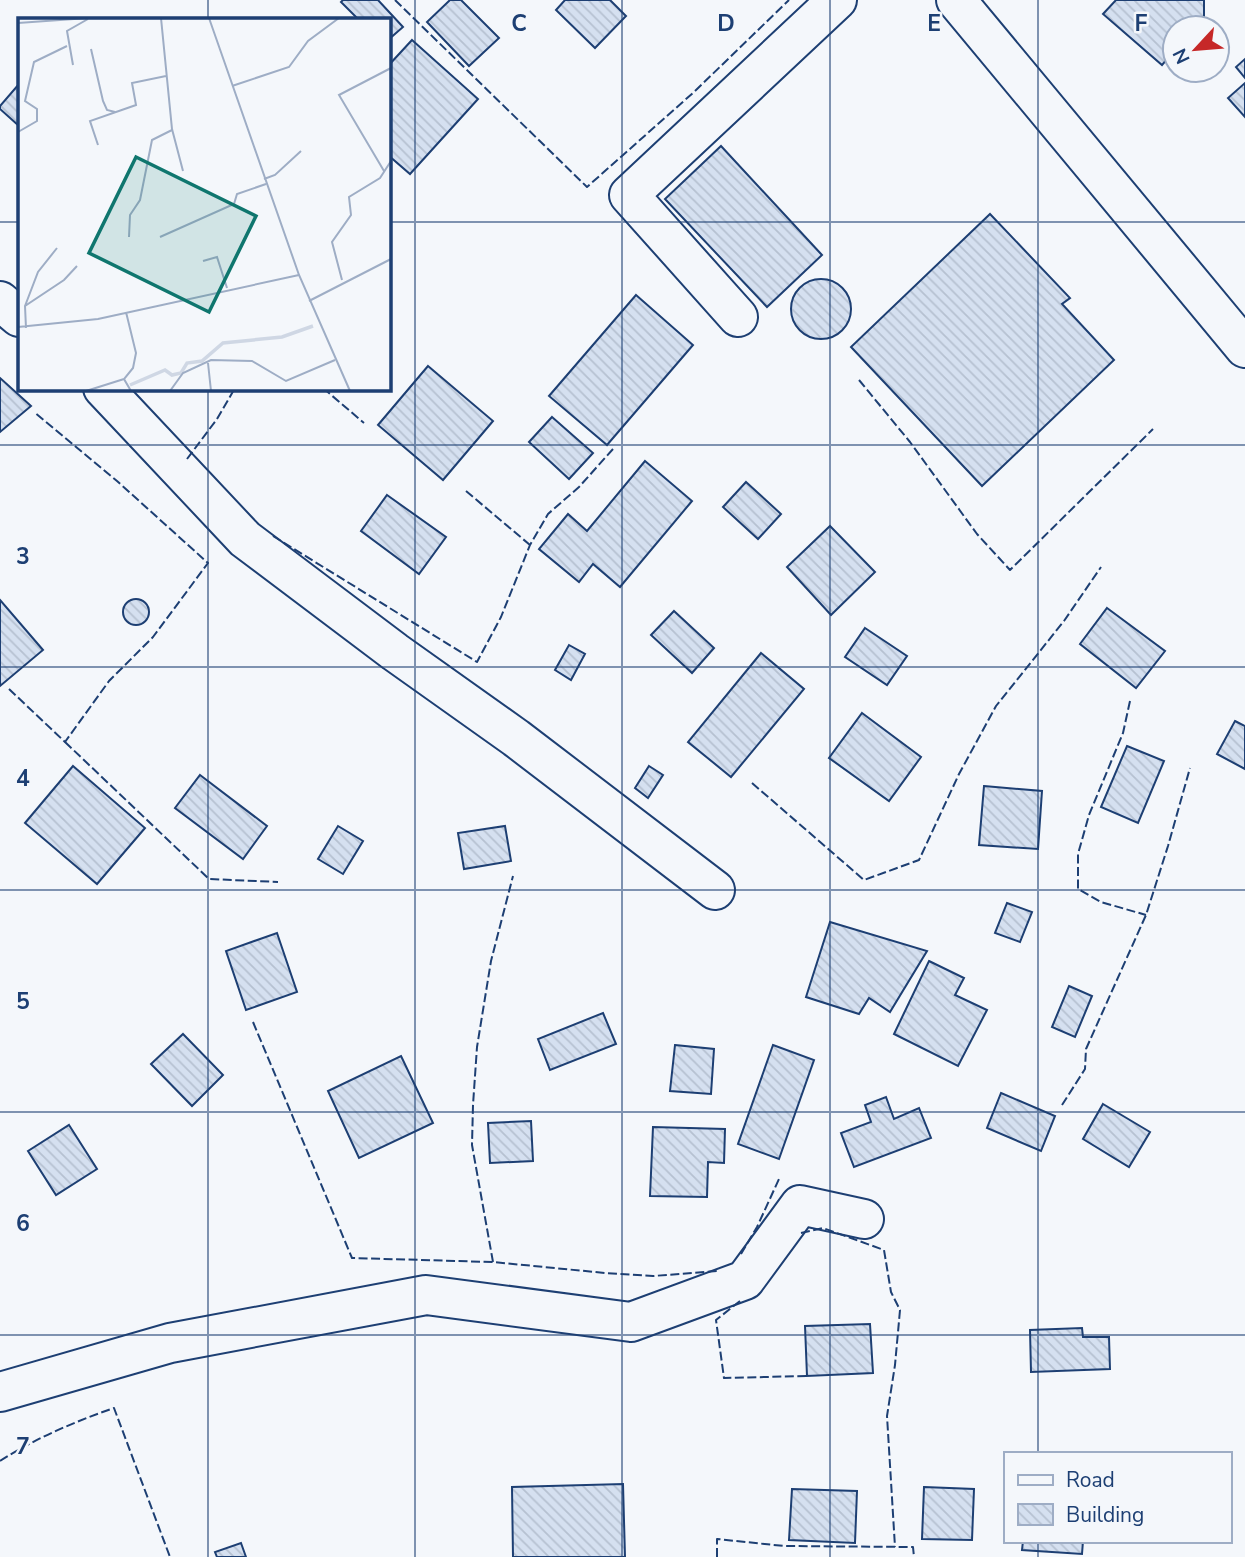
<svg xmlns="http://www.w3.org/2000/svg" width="1245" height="1557" viewBox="0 0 1245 1557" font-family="'Nunito Sans',sans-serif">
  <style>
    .building { fill: url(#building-back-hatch); stroke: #1d3f73; stroke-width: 2 }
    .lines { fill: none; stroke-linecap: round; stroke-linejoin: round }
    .street-casing { stroke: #1d3f73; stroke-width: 42 }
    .street { stroke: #f4f7fb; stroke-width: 38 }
    .fence { stroke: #1d3f73; stroke-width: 2; stroke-dasharray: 9 3.5; stroke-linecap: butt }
    .grid { fill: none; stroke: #1d3f73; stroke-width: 2; stroke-opacity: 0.55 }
    .inset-river { fill: none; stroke: #cfd7e4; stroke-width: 3.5 }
    .inset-road { fill: none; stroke: #9eadc5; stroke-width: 2 }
    .view { fill: #0f766e; fill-opacity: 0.15; stroke: #0f766e; stroke-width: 3.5 }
    .inset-edge { fill: none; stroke: #1d3f73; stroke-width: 3.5 }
    .grid-label { font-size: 23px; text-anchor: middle; font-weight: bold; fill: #1d3f73; stroke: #f4f7fb; stroke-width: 5; stroke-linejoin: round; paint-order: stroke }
  </style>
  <defs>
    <pattern id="building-back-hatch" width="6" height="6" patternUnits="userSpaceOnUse" patternTransform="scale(1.75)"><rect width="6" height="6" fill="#d5e0f0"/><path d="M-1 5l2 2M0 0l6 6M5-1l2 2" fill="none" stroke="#b6c1d1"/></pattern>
  </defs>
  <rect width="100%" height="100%" fill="#f4f7fb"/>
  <g class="building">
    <path d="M343,0H378L403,27L388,40V19H358L341,2Z"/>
    <path d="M450,0H461L499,38L469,66L427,22Z"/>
    <path d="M565,0H610L626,16L595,48L556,10Z"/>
    <path d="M1116,0H1204V16L1193,28H1175V50L1162,65L1103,14Z"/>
    <path d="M412,40L478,99L410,174L388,155V66Z"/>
    <path d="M1245,59V78L1236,67Z"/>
    <path d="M1245,83V117L1228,98Z"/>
    <path d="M19,84V126L0,109V106Z"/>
    <path d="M721,146L822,255L767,307L665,199Z"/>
    <path d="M990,214L1070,298L1062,304L1114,360L982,486L851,347Z"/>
    <circle cx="821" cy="309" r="30"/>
    <path d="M636,295L693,345L607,445L549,396Z"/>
    <path d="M428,366L493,421L443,480L378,425Z"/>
    <path d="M0,378L31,406L0,432Z"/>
    <path d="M552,417L593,453L569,479L529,442Z"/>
    <path d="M645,461L692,501L620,587L593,564L579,582L539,549L568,514L587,531Z"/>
    <path d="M746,482L781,514L758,539L723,507Z"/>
    <path d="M387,495L446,537L419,574L361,531Z"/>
    <path d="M830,526L875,572L831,615L787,567Z"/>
    <circle cx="136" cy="612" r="13"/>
    <path d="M0,600L43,650L0,686Z"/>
    <path d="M1107,608L1165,651L1136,688L1080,644Z"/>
    <path d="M674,611L714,648L692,673L651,635Z"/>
    <path d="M865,628L907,656L887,685L845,657Z"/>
    <path d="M569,645L585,654L571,680L555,670Z"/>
    <path d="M761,653L804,689L731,777L688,742Z"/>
    <path d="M862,713L921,757L889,801L829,758Z"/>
    <path d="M1235,721L1245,726V769L1217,754Z"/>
    <path d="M1127,746L1164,761L1138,823L1101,807Z"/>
    <path d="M73,766L145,828L97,884L25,823Z"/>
    <path d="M649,766L663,775L648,798L635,788Z"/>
    <path d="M200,775L267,826L243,859L175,808Z"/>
    <path d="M984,786L1042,791L1038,849L979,845Z"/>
    <path d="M338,826L363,841L343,874L318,859Z"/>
    <path d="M505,826L511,861L464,869L458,833Z"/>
    <path d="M1007,903L1032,912L1020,942L995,933Z"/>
    <path d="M830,922L927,951L890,1012L869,998L859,1014L806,997Z"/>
    <path d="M277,933L297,992L246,1010L226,951Z"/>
    <path d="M929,961L964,978L955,995L987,1010L958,1066L894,1034Z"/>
    <path d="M1069,986L1092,996L1075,1037L1052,1027Z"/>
    <path d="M603,1013L616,1044L550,1070L538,1039Z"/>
    <path d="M183,1034L223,1075L192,1106L151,1064Z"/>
    <path d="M675,1045L714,1049L711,1094L670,1091Z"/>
    <path d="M773,1045L814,1060L779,1159L738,1144Z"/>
    <path d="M401,1056L433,1123L359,1158L328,1091Z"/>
    <path d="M1001,1093L1055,1116L1041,1151L987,1128Z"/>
    <path d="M886,1097L894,1119L919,1108L931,1138L854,1167L841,1133L871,1122L865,1105Z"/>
    <path d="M1103,1104L1150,1132L1129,1167L1083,1139Z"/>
    <path d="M531,1121L533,1161L490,1163L488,1123Z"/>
    <path d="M69,1125L97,1169L56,1195L28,1151Z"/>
    <path d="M653,1127L725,1129L724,1163L708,1162L707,1197L650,1196Z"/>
    <path d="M870,1324L873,1373L807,1376L805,1326Z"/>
    <path d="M1082,1328L1083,1337H1109L1110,1369L1031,1372L1030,1330Z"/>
    <path d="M623,1484L625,1557H513L512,1487Z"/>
    <path d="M924,1487L974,1489L972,1540L922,1539Z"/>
    <path d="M792,1489L857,1491L855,1543L789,1540Z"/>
    <path d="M1023,1541H1083L1082,1554L1022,1550Z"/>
    <path d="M241,1543L246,1557H217L215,1552Z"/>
  </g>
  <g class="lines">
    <defs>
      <g id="street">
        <path d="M956,0L1245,348"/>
        <path d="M0,301L19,317"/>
        <path d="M738,317L629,195L837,0"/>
        <path d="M103,388L245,539L395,652L516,738L715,890"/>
        <path d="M0,1392L170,1343L426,1295L631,1322L745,1280L800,1205L864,1219"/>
      </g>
    </defs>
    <use href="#street" class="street-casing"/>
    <use href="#street" class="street"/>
    <g class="fence">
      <path d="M395,0L587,187L694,92L789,0"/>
      <path d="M859,380L910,442L977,534L1010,570L1153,429"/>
      <path d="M323,388L364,423"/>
      <path d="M187,459L217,419L235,388"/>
      <path d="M466,491L530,545"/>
      <path d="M273,536L477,662L501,617L530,545L548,514L579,487L613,449"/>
      <path d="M9,689L65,742L109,681L153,637L208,563L117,481L34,412"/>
      <path d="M1130,701L1123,733L1089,815L1078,854V889L1101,902L1146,915"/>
      <path d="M65,742L209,879L278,882"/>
      <path d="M752,783L864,880L919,860L959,774L996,706L1064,621L1101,567"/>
      <path d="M253,1022L352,1258L493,1262L605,1273L653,1276L718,1271"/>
      <path d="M1062,1105L1085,1069L1086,1049L1146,915L1168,846L1190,768"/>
      <path d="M801,1233L823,1228L884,1250L891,1292L900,1310L895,1365L887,1416L895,1547"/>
      <path d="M741,1254L757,1227L779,1179"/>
      <path d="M493,1262L472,1145L473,1105L477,1047L491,961L513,876"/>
      <path d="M740,1301L716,1320L724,1378L807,1376"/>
      <path d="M0,1461C36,1438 74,1422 114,1408L170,1557"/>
      <path d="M717,1557V1539L784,1546L913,1547L914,1557"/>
    </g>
  </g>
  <path class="grid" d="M208,0V19M415,0V1557M622,0V1557M830,0V1557M1038,0V1454M0,222H19M388,222H1245M208,388V1557M0,445H1245M0,667H1245M0,890H1245M0,1112H1245M0,1335H1245M1038,1541V1557"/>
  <g transform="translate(18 18)">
    <rect width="373" height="373" fill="#f4f7fb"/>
    <path class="inset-river" d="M112,367L147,352L154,357L163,355L169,345L184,343L205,325L264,319L295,308"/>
    <path class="inset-road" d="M143,0L154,111L165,153M191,0L281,257L332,373M0,5L70,0M73,31L85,83L89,92L97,94M55,47L49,13L70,1M214,68L271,49L290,23L321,0M0,114L19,103V91L7,83L16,44L49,28M80,127L72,103L118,87L114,65L148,58M366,153L321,77L373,50M246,161L257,157L283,133M111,219L112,197L122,182L134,122L154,112M142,219L216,186L219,176L248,166M185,243L199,239L209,270M324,262L314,224L333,197L331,179L362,160L373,143M291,283L373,241M7,288L20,254L39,230M108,294L118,335L115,350L106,361L113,373M0,309L80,301L281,257M8,310L7,288L46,262L59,248M190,345L193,373M68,373L106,361M152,373L165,355L193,342L234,343L268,363L317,342"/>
    <path class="view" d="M118,139L238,198L191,294L71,235Z"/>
    <rect width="373" height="373" class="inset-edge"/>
  </g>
  <g class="grid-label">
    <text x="519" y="31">C</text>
    <text x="726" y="31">D</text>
    <text x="934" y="31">E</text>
    <text x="1141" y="31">F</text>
    <text x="23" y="564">3</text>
    <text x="23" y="786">4</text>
    <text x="23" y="1009">5</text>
    <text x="23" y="1231">6</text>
    <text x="23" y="1454">7</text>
  </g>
  <rect x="1004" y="1452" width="228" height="91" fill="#f4f7fb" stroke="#9eadc5" stroke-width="2"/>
  <rect x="1018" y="1475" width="35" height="10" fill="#f4f7fb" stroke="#9eadc5" stroke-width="2"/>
  <text x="1066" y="1487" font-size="21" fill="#1d3f73">Road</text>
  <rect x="1018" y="1504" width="35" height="21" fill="url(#building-back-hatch)" stroke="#9eadc5" stroke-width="2"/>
  <text x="1066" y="1522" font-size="21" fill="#1d3f73">Building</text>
  <g transform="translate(1196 49) rotate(244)"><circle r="33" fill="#f4f7fb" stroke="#9eadc5" stroke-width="2"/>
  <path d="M0-5L12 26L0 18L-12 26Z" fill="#c62828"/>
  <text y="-10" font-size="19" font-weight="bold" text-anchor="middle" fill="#1d3f73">N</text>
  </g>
</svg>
